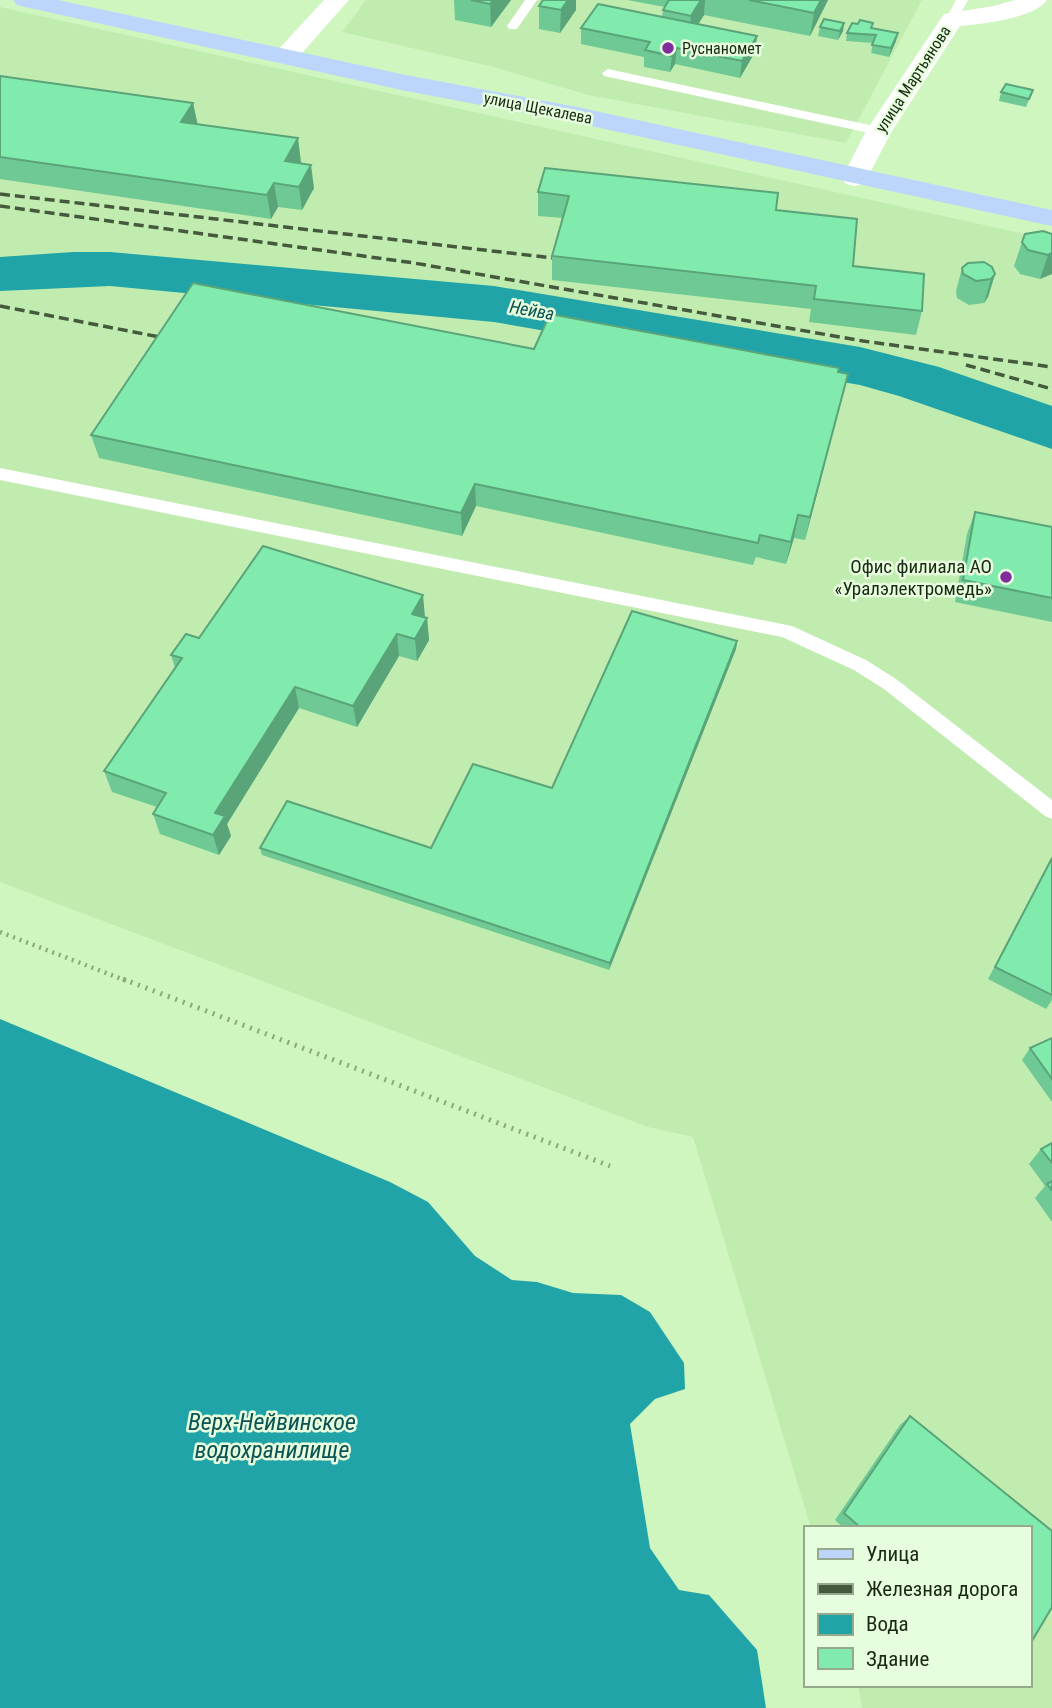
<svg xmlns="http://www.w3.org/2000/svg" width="1052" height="1708" viewBox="0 0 1052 1708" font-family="'Roboto Condensed',sans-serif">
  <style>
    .built { fill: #c1ecaf }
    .water { fill: #21a4a7 }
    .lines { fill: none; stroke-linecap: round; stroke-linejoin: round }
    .river { fill: #21a4a7; fill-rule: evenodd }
    .path-far1 { stroke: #8aa77d; stroke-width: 4.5; stroke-dasharray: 2 5; stroke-linecap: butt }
    .path { stroke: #8aa77d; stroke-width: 5; stroke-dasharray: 2 6; stroke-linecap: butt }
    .lane { fill: #fff; fill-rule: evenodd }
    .street { fill: #fff; fill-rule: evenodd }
    .primary { fill: #bcd6fb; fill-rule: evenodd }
    .rail { stroke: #45593c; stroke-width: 3.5; stroke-dasharray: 10 5; stroke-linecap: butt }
    .wall { fill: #6fc995 }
    .shaded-wall { fill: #5aa479 }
    .building { fill: #81eaad; stroke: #5aa479; stroke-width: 2 }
    .poi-dot { fill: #812d9c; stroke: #e6fedd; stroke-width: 2.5 }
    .labels { text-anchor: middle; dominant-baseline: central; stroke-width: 5; stroke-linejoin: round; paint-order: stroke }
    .far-poi-label { font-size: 16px; fill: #1b2914; stroke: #e6fedd; text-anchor: start }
    .far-street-label { font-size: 16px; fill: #1b2914; stroke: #e6fedd }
    .far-water-label { font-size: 18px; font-style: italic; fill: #0b5354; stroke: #e6fedd }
    .poi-label { font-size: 19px; fill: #1b2914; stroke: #e6fedd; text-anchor: end }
    .near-water-label { font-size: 24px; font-style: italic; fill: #0b5354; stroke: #e6fedd }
  </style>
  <rect width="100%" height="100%" fill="#cff6bf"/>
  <g class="built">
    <path d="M366,0H922L846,143L588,95L494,67L342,32Z"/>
    <path d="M0,7L1052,240V1708H862L858,1685H1029V1528H811L693,1137L648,1127L0,882Z"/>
  </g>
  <path class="water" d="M0,1019L390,1182L428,1202L475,1256L512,1280L537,1282L573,1293L621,1295L650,1312L684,1363L685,1389L655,1399L630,1424L650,1548L679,1590L709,1595L757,1650L766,1708H0Z"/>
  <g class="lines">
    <path class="river" d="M73,252H110L494,286L860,347L939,367L1052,406V449L899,396L860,385L494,322L110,286L0,291V257Z"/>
    <path class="path-far1" d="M0,932L127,981"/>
    <path class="path" d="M123,979L610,1166"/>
    <g class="lane">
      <path d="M525,0H537L517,29H509L507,26Z"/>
      <path d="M956,0H968L956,22H948L946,19Z"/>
      <path d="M608,69L879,127L885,131L879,135L604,76L602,73Z"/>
      <path d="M0,468L792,626L866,660L896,679L1052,800V819L1045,816L884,689L854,670L782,637L0,480Z"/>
    </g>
    <g class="street">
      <path d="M324,0H349L294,62L285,64L276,62L273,57L276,52Z"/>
      <path d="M1015,0H1047C1035,18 981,24 960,26L892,131L864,184L855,186L846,184L842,178L866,131L944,14L994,6Z"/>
    </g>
    <path class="primary" d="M13,0H58L406,75L577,107L1052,210V226L577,123L406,91L25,7L17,5Z"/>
    <g class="rail">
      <path d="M0,194L570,260"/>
      <path d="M0,206L414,263L863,341L1052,367"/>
      <path d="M0,306L175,340"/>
      <path d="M966,365L1052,389"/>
    </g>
  </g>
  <g class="wall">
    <path d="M454,0H511L491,27L455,20Z"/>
    <path d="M627,0H828L810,36L704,15L698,24L757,36L755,52L740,78L675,64L670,72L644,67V57L581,44V28L662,17L663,10L665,7Z"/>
    <path d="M539,6L576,10L560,33L539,29Z"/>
    <path d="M844,23L843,31L838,40L818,36L820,27Z"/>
    <path d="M858,24L872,28L896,41L889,57L871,53L873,43L846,41L847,33Z"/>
    <path d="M0,76L193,103L197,124L301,162L300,163L314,188L302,210L278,207L271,219L0,179Z"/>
    <path d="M1033,90L1026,107L999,101L1001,92Z"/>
    <path d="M538,192L776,210L853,266L922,311L916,335L809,322L811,309L552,280V256L563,218L538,216Z"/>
    <path d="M1052,234V274L1040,279L1020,274L1014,266L1022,242Z"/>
    <path d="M962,268L995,274L988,297L984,303L969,305L957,298L956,291Z"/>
    <path d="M534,349L838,372L842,397L805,540L794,538L786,564L756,557L753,565L476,506L462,536L99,458L91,435Z"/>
    <path d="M975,512L1052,527V622L955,602L967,534Z"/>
    <path d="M425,618H427L429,640L417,661L399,656L357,727L299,708L227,824L231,836L219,855L160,834L153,814L157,807L112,792L104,771L175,668L171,655L199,638Z"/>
    <path d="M737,641L736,649L609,970L262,855L260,848H431L552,788Z"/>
    <path d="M1052,858V1000L1046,1009L988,979Z"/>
    <path d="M1052,1038V1102L1022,1060L1030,1048Z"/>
    <path d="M1052,1143V1222L1035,1198L1045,1186L1029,1164L1041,1149Z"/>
    <path d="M910,1416L1029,1528H844L835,1520L900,1425Z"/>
  </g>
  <g class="shaded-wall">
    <path d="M493,0H511L491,27L490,4Z"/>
    <path d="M568,0H576V10L560,33L561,10Z"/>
    <path d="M701,0H705L704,15L689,39L691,16Z"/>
    <path d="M821,0H828L810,36L814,13Z"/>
    <path d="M844,23L843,31L838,40L840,31Z"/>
    <path d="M898,33L896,41L889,57L891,48Z"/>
    <path d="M757,36L755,52L740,78L742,61Z"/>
    <path d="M677,48L675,64L670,72L672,56Z"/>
    <path d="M193,103L198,126L181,122Z"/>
    <path d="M298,138L301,162L289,185L285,161Z"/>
    <path d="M311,165L314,188L302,210L299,187Z"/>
    <path d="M274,183L278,207L271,219L267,195Z"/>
    <path d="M1052,253V274L1040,279L1048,255Z"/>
    <path d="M995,274L988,297L984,303L991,279Z"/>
    <path d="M848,374L842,397L805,540L810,517Z"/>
    <path d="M475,484L476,506L462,536L461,513Z"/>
    <path d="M798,515L794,538L786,564L791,542Z"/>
    <path d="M423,595L425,617L412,614Z"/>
    <path d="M427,618L429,640L417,661L415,639Z"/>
    <path d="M397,634L399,656L357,727L353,706Z"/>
    <path d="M737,641L736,649L609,970L610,963Z"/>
    <path d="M295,687L299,708L227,824L231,836L219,855L213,835L215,813Z"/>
  </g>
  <g class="building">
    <path d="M471,0H493L490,4Z"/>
    <path d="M543,0H568L561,10L539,6Z"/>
    <path d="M669,0H701L691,16L663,10Z"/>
    <path d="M749,0H821L814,13Z"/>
    <path d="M598,4L757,36L742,61L677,48L672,56L645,50L650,42L581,28Z"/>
    <path d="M824,19L844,23L840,31L820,27Z"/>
    <path d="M860,20L873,23L871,28L898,33L891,48L872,45L876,35L847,33L852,23L858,24Z"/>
    <path d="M0,76L193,103L181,122L298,138L285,161L311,165L299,187L274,183L267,195L0,157Z"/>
    <path d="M1006,84L1033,90L1029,99L1001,92Z"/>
    <path d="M545,168L778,193L776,210L857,219L853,266L924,274L922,311L814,299L816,286L552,256L569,196L538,192Z"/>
    <path d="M1043,231L1052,234V253L1048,255L1028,250L1022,242L1025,234Z"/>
    <path d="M984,262L992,267L995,274L991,279L976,281L963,274L962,268L968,263Z"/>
    <path d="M193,283L534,349L550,314L839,368L838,372L848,374L810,517L798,515L791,542L760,535L758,543L475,484L461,513L91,435Z"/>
    <path d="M975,512L1052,527V598L963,580Z"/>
    <path d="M263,546L423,595L412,614L427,618L415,639L397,634L353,706L295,687L215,813L225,816L213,835L153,814L166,793L104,771L182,658L171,655L186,634L199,638Z"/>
    <path d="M632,611L737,641L610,963L260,848L287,801L431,848L473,764L552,788Z"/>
    <path d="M1052,858V995L995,967Z"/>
    <path d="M1052,1038V1079L1030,1048Z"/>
    <path d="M1052,1143V1163L1041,1149Z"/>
    <path d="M1052,1181V1190L1047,1184Z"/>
    <path d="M910,1416L1052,1531V1607L1029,1646V1528H861L844,1513Z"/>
  </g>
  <g class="poi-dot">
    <circle cx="668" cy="48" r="7"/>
    <circle cx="1006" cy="577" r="7"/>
  </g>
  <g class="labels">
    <g class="far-poi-label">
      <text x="682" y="48">Руснаномет</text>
    </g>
    <g class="far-street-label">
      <text transform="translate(913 79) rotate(-57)">улица Мартьянова</text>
      <text transform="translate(538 108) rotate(11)">улица Щекалева</text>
    </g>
    <g class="far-water-label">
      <text transform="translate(532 310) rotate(10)">Нейва</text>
    </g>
    <g class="poi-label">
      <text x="992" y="566">Офис филиала АО<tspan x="992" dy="22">«Уралэлектромедь»</tspan></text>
    </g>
    <g class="near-water-label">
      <text x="272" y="1422">Верх-Нейвинское<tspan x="272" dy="28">водохранилище</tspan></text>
    </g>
  </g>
  <rect x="804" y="1526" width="228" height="161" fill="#e6fedd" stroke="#95a98d" stroke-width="2"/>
  <rect x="818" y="1549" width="35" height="10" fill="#bcd6fb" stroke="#95a98d" stroke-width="2"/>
  <text x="866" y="1561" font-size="21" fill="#1b2914">Улица</text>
  <rect x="818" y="1584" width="35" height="10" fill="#45593c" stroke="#95a98d" stroke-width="2"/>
  <text x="866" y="1596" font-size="21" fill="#1b2914">Железная дорога</text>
  <rect x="818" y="1614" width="35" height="21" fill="#21a4a7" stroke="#95a98d" stroke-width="2"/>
  <text x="866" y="1631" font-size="21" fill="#1b2914">Вода</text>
  <rect x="818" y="1648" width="35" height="21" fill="#81eaad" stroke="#95a98d" stroke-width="2"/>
  <text x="866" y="1666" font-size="21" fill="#1b2914">Здание</text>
</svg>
